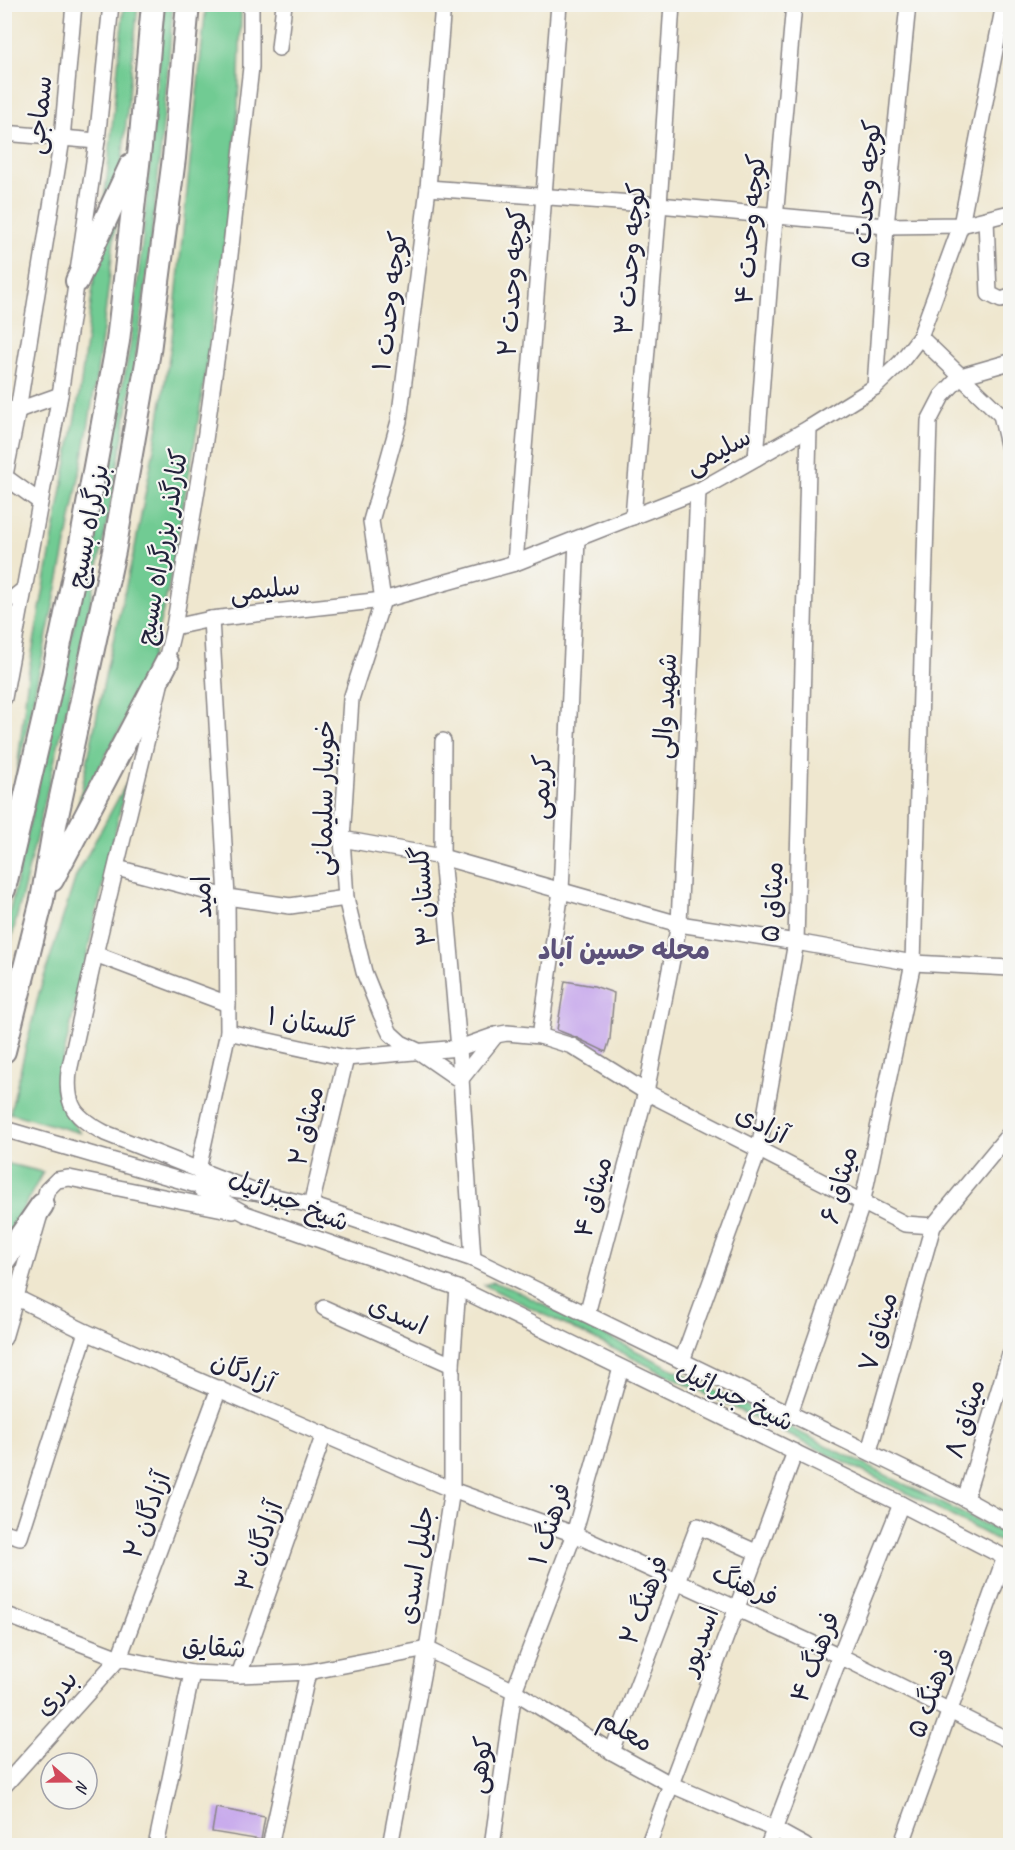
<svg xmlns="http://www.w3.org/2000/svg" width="1015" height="1850" viewBox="0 0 1015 1850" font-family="Caveat,'Playpen Sans Arabic',sans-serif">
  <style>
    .green { fill: #71cb93; stroke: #4a7667; stroke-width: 1.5 }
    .building { fill: #c7a9ec }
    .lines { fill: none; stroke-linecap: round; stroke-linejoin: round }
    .minor-casing { stroke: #888485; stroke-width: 18 }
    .highway-casing { stroke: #888485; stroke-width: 26 }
    .minor { stroke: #fff; stroke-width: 15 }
    .highway { stroke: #fff; stroke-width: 22 }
    .labels { text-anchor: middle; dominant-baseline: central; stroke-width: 4.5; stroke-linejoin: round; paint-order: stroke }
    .street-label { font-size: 26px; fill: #22223b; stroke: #f6f6f2 }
    .neighbourhood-label { font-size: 27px; font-weight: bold; fill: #5c5179; stroke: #f6f6f2 }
  </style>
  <rect width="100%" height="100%" fill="#f6f6f2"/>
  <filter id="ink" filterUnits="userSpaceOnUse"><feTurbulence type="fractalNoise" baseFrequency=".0167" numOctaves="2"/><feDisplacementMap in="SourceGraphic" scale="12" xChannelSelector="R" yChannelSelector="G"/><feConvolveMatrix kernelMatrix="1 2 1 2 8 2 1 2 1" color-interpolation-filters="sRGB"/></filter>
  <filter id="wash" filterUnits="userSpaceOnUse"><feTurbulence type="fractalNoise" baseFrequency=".008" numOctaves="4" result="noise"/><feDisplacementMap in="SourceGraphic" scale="24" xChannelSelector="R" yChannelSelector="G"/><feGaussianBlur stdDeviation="1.35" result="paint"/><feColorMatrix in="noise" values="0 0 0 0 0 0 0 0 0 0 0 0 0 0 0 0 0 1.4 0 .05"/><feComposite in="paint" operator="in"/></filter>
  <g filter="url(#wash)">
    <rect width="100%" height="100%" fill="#efe7cf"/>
    <g class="green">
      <path d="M124,5H138C124,134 114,264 94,392C73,523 43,651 16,780L28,675L80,390L108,169Z"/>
      <path d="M164,5H173C164,124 153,243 135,361C105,564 53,767 5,966V933L87,566L130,347L142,245Z"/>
      <path d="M206,5H239L241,14L238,109L226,233L197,429L169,585L146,682L78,807L107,667L135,547L156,438L172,338Z"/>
      <path d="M126,784L56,1089L65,1112L80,1133L10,1113L39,993L76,876Z"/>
      <path d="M5,1163L43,1172L5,1242Z"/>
      <path d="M493,1282L512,1289L1010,1537V1547L927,1503L484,1285Z"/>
    </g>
    <g id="blocks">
      <g class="building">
        <path d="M565,981L594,986L614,993L610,1039L606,1052L575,1037L557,1030Z"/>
        <path d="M216,1808L265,1817L261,1840L212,1832Z"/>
      </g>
    </g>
  </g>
  <g filter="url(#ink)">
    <use href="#blocks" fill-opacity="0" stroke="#888485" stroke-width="1.5"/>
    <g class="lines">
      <defs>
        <g id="minor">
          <path d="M251,4V67L227,282L203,454L174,627L95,954L69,1071C65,1107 75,1117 105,1133L255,1192"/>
          <path d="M443,4L428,188L399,421L371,521L383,600L351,699L342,839L346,898L364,972L381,1014L390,1033L401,1043L418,1051L460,1080L496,1035"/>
          <path d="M279,48L284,4"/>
          <path d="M4,133L97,141"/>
          <path d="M428,188L659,205L886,226L961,225L1010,213"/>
          <path d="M986,219L989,294L1001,300L1010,297"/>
          <path d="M920,337L1001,415L1010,453"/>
          <path d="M875,387L886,226L908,4"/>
          <path d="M4,409L18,410L60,395"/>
          <path d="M756,458L772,253L794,4"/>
          <path d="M4,476L40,502"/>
          <path d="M4,480L18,410L62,139L74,4"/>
          <path d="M633,517L659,205L672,4"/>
          <path d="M515,563L559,4"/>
          <path d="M4,599L13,598L23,590"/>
          <path d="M174,627L211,619L383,600L515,563L698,491L809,428L875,387L900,363L920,337L961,225L1004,4"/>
          <path d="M4,698L60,395L97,141L111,4"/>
          <path d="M443,741L442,857L459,1048L473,1259"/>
          <path d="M342,839L442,857L679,924L796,942L913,963L1010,968"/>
          <path d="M117,868L227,897L290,906L346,898"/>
          <path d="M95,954L228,1004"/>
          <path d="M228,1032L346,1058L459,1048L496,1035L507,1033L540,1036L572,1046L646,1092L905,1224L933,1226L1010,1133"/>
          <path d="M540,1036L561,891L577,540"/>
          <path d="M11,1131L193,1184L255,1192L311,1205L473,1259L965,1499L1010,1524"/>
          <path d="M198,1170L228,1032L227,897L211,619"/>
          <path d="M201,1189L246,1214L458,1288L901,1504L1010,1560"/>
          <path d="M311,1205L346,1058"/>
          <path d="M15,1297L86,1332L452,1490L574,1534L840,1656L1010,1741"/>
          <path d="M324,1308L452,1365"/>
          <path d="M587,1314L646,1092L679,924L698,491"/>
          <path d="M4,1338L47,1190L57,1180L69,1178L233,1211"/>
          <path d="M682,1361L759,1149L796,942L809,428"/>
          <path d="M790,1413L862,1204L913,963L929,421L942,396L961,376L1010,362"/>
          <path d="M869,1451L933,1226"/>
          <path d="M965,1499L1010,1354"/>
          <path d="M4,1532L20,1537L86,1332"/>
          <path d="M4,1614L119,1658L192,1673L239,1675L308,1672L427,1649L514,1691L612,1752L672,1785L774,1829L805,1846"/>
          <path d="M239,1675L324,1434"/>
          <path d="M612,1752L698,1526L758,1553"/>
          <path d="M4,1786L119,1658L219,1388"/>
          <path d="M156,1846L192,1673"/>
          <path d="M270,1846L308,1672"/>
          <path d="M390,1846L427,1649L452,1490V1365L458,1288"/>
          <path d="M492,1846L514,1691L574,1534L621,1368"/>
          <path d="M648,1846L795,1452"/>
          <path d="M768,1846L840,1656L901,1504"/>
          <path d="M901,1846L1005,1557"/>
        </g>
        <g id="highway">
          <path d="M77,281L131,165"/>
          <path d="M52,880L167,662"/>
          <path d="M4,889L44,718L81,543L118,341L140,147L153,4"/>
          <path d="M4,1051L42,900L55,825L114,551L149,351L174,158L188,4"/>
          <path d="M4,1260L42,1205"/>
        </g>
      </defs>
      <use href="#minor" class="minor-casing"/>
      <use href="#highway" class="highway-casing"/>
      <use href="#minor" class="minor"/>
      <use href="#highway" class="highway"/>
    </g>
  </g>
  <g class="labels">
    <g class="street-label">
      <text transform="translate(39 115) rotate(-84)">سماجی</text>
      <text transform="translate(866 194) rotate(-85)">کوچه وحدت ۵</text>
      <text transform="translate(750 229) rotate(-85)">کوچه وحدت ۴</text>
      <text transform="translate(630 259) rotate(-85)">کوچه وحدت ۳</text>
      <text transform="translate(512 282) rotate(-86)">کوچه وحدت ۲</text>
      <text transform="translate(390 301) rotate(-83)">کوچه وحدت ۱</text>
      <text transform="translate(718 451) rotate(-28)">سلیمی</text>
      <text transform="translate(88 526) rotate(-79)">بزرگراه بسیج</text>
      <text transform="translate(162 547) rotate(-80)">کنارگذر بزرگراه بسیج</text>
      <text transform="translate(265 589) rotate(-6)">سلیمی</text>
      <text transform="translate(665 706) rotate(-87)">شهید والی</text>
      <text transform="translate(541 787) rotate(-87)">کریمی</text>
      <text transform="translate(324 798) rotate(-89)">خوبیار سلیمانی</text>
      <text transform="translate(423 896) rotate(-94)">گلستان ۳</text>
      <text transform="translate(202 897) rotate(-92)">امید</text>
      <text transform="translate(772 902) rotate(-87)">میثاق ۵</text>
      <text transform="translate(311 1023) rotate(10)">گلستان ۱</text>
      <text transform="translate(762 1124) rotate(27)">آزادی</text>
      <text transform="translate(306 1126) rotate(-77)">میثاق ۲</text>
      <text transform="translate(839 1185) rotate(-75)">میثاق ۶</text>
      <text transform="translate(593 1197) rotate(-75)">میثاق ۴</text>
      <text transform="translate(289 1200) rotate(22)">شیخ جبرائیل</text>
      <text transform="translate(398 1315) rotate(24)">اسدی</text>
      <text transform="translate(878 1332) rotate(-74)">میثاق ۷</text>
      <text transform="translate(243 1372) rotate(23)">آزادگان</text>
      <text transform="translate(735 1396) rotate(26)">شیخ جبرائیل</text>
      <text transform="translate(965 1419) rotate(-73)">میثاق ۸</text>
      <text transform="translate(147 1515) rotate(-70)">آزادگان ۲</text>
      <text transform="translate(550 1524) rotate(-72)">فرهنگ ۱</text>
      <text transform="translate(259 1546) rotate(-70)">آزادگان ۳</text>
      <text transform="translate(416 1565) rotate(-81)">جلیل اسدی</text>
      <text transform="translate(745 1585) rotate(24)">فرهنگ</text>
      <text transform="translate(644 1600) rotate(-69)">فرهنگ ۲</text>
      <text transform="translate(699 1641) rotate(-70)">اسدپور</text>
      <text transform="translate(214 1647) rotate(4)">شقایق</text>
      <text transform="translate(815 1657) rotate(-69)">فرهنگ ۴</text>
      <text transform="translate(56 1693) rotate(-48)">بدری</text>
      <text transform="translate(931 1693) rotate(-70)">فرهنگ ۵</text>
      <text transform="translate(626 1731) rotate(30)">معلم</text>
      <text transform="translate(480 1765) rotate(-82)">کوهی</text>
    </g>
    <g class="neighbourhood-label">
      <text x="624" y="950">محله حسین آباد</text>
    </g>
  </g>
  <rect width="1015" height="1850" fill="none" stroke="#f6f6f2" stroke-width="24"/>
  <g transform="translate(69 1781) rotate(110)"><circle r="28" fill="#f6f6f2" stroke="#a1a1a9" stroke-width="1.5"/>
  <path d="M0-4.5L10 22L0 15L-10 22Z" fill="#d1495b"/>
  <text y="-9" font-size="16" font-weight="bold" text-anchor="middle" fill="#22223b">N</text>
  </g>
</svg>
